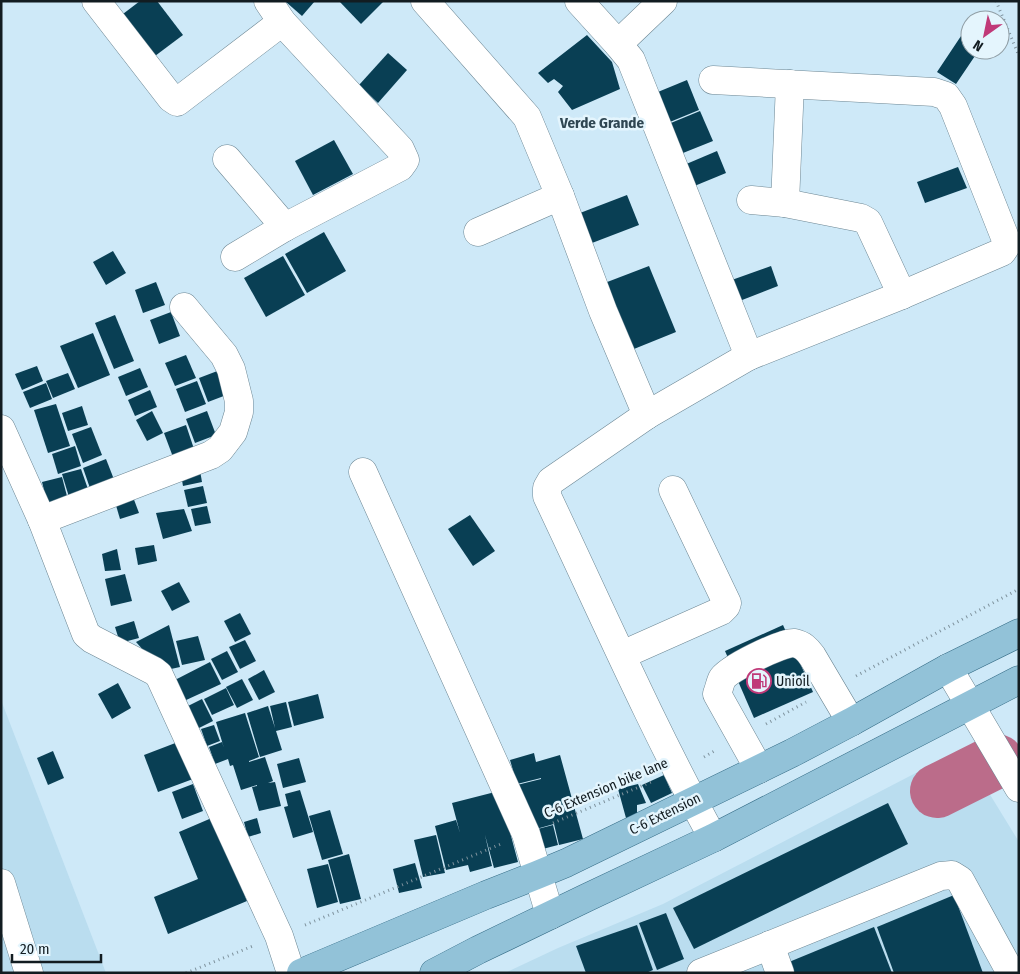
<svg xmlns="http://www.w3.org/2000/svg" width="1020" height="974" viewBox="0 0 1020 974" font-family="'Fira Sans Condensed',sans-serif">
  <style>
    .built { fill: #baddef }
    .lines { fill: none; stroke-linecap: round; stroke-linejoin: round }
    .river { stroke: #bb6c8a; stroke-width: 54 }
    .building { fill: #093f54 }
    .minor-casing { stroke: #6c8693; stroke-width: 29 }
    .major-casing { stroke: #366d87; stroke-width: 29 }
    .path { stroke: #7f939e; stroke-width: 3; stroke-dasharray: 1 4; stroke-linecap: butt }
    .minor { stroke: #fff; stroke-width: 28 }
    .major { stroke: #92c2d8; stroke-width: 28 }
    .labels { text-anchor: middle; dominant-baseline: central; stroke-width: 5; stroke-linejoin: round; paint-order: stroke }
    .poi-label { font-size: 14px; fill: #121c21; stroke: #e4f5fd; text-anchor: start }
    .street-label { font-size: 14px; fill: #121c21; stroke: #e4f5fd }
    .neighbourhood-label { font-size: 15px; font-weight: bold; fill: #2f4652; stroke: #e4f5fd }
  </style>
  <rect width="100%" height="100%" fill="#cee9f8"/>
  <g class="built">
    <path d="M1,700L106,973H1Z"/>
    <path d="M962,749L1019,842V973H505L558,948L663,904Z"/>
  </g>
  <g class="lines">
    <path class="river" d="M937,791L997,761"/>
  </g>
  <g class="building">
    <path d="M140,1H157L183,35L151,59L119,17Z"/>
    <path d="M287,1H315L302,16L286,2Z"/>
    <path d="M339,1H384L361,24Z"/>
    <path d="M587,35L612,62L620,89L572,110L558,92L563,86L554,79L548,83L538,73Z"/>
    <path d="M961,36L970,42V50H979L956,84L937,72Z"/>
    <path d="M388,53L407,70L378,103L359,85Z"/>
    <path d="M687,80L699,110L665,124L653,94Z"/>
    <path d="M700,111L713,141L678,155L666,125Z"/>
    <path d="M334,140L353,174L313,195L295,161Z"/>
    <path d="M717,151L726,173L692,187L684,165Z"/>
    <path d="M958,167L967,188L925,203L917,182Z"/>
    <path d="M627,195L639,225L592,243L580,213Z"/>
    <path d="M324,232L346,271L307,293L285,254Z"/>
    <path d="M113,251L126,273L106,285L93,262Z"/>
    <path d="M283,256L305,295L266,317L244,278Z"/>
    <path d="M649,266L676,332L629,351L602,284Z"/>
    <path d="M771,266L778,286L737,302L729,281Z"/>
    <path d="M156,282L165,305L143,313L135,290Z"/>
    <path d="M171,312L180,336L159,344L150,320Z"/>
    <path d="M115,315L134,361L114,369L95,323Z"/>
    <path d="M93,333L110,375L78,388L60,346Z"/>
    <path d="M186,355L196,378L175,386L165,363Z"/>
    <path d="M37,366L43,381L22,390L15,374Z"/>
    <path d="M140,368L148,387L126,396L118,377Z"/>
    <path d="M220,370L229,394L208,402L199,378Z"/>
    <path d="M68,373L75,389L53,398L46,381Z"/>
    <path d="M197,381L206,404L185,412L176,389Z"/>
    <path d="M46,383L52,399L30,408L23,392Z"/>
    <path d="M150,390L157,407L135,416L128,400Z"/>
    <path d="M56,404L70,446L48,453L34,410Z"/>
    <path d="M82,406L88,425L68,431L62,413Z"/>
    <path d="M152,411L163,433L147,441L136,420Z"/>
    <path d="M207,411L216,435L195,443L186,419Z"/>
    <path d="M186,425L194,449L173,457L164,433Z"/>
    <path d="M91,427L102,455L83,463L72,434Z"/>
    <path d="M75,446L81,466L58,474L52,454Z"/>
    <path d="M106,459L115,482L91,491L83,468Z"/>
    <path d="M199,465L202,482L183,486L180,469Z"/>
    <path d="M81,469L89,492L69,497L62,474Z"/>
    <path d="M62,477L68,500L48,506L42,482Z"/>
    <path d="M203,486L207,503L188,507L184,490Z"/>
    <path d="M133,497L139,513L120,519L115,502Z"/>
    <path d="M207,506L211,523L195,526L191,509Z"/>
    <path d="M184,509L192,531L163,539L156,513Z"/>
    <path d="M470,515L495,551L473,566L448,529Z"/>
    <path d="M154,545L157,561L138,565L135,548Z"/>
    <path d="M117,549L121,570L105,571L102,554Z"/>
    <path d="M125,574L132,601L111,606L105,579Z"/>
    <path d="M179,582L190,602L172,611L161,591Z"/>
    <path d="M240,613L251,634L235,642L224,621Z"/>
    <path d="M134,621L139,638L120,643L115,627Z"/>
    <path d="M169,625L180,667L162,671L136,642Z"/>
    <path d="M783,625L813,692L754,718L725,651Z"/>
    <path d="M198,636L205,660L182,665L176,641Z"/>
    <path d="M245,640L256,661L240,669L229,647Z"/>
    <path d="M227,651L238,672L222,680L211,659Z"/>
    <path d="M210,662L221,684L184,701L173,681Z"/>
    <path d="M264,670L275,692L259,700L248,679Z"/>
    <path d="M242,679L253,700L237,708L226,687Z"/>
    <path d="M118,683L131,708L112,719L98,694Z"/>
    <path d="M226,688L234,705L212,715L204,699Z"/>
    <path d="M318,694L324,718L294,726L288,702Z"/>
    <path d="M202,699L213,721L197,729L186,707Z"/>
    <path d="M286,702L292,727L276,731L282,750L260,757L247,713L268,706L275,728L270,706Z"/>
    <path d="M245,713L259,757L249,761V762L265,757L273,781L268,783L275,782L281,806L259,811L252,787L257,786V785L241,790L233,765L230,766L228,759L215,764L209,747L222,742L224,748L216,722Z"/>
    <path d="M214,725L220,741L207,746L201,729Z"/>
    <path d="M178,742L193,779L158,792L144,755Z"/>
    <path d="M53,751L64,778L48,785L37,758Z"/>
    <path d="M534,753L536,762L560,755L583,839L559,845L554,824L529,831L517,785L541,779V778L517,784L510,760Z"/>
    <path d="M299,758L306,782L283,788L277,764Z"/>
    <path d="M664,775L672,793L651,803L642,785Z"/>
    <path d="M193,784L203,811L182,819L172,792Z"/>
    <path d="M638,784L646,803L637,805V816L626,818L618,789Z"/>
    <path d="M300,790L313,832L293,838L284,807L288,806L285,794Z"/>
    <path d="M499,791L518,862L494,868L485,835L492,866L470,872L468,865L446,870L435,826L456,820L460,833L452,803Z"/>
    <path d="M888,803L908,844L694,949L673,908Z"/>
    <path d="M330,810L343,854L322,860L309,816Z"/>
    <path d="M214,817L247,901L168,934L154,897L198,879L179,832Z"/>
    <path d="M257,818L261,833L248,837L244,822Z"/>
    <path d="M553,825L558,845L535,851L530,831Z"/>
    <path d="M436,835L445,873L423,877L414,840Z"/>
    <path d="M349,854L361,899L340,904L328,860Z"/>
    <path d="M415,863L422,888L399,893L393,869Z"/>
    <path d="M328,864L338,902L317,908L307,869Z"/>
    <path d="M954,895L983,973H894L877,927Z"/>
    <path d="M666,913L684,959L657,970L639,923Z"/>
    <path d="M637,925L653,970L646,973H586L576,946Z"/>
    <path d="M874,927L892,973H793L789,962Z"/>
  </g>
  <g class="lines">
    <defs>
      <g id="minor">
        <path d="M96,1L171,98L177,102L282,22"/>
        <path d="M425,1L527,117L560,196L603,311L647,415"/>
        <path d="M579,1L618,44L663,1"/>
        <path d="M618,44L631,60L749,356"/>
        <path d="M227,159L285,227"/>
        <path d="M751,200L785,203L861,218L868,222L902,295"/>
        <path d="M785,203L790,84"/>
        <path d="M478,232L560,196"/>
        <path d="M235,257L285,227L400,167L405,160L400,149L282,22L268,1"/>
        <path d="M1,429L42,520L86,634L92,639L154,671L159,675L279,936L291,973"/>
        <path d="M363,472L526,834L550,915"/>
        <path d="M42,520L211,455L220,449L233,432L239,412V401L231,369L224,355L184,307"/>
        <path d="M622,655L721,611L726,606L727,603L673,490"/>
        <path d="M948,668L1019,788"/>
        <path d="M759,769L717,694C719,689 720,683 722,679C727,669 783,642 794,643C803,645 807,649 812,656L851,722"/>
        <path d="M713,838C652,727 601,610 547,496V488L551,481L647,415L749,356L902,295L1002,252L1006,246V240L953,106L946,96L934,92L713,80"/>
        <path d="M1,883L29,973"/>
        <path d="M770,945L780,973"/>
        <path d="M701,973L941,876L952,875L960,880L1011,973"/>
      </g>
      <g id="major">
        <path d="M301,973L486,895L537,875L566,863L792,753L851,722L948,668L1019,633"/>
        <path d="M434,973L478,950L588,897L713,838L1019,680"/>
      </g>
    </defs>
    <use href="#minor" class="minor-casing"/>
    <use href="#major" class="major-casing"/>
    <g class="path">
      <path d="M996,1L1019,56"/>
      <path d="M856,676L1019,589"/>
      <path d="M766,724L806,702"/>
      <path d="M704,757L716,750"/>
      <path d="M553,823L651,782"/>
      <path d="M305,925L501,844"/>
      <path d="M186,973L253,946"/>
    </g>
    <use href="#minor" class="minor"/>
    <use href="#major" class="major"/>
  </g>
  <defs>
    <symbol id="fuel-ring" viewBox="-11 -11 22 22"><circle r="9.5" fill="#e4f5fd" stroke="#c03978" stroke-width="1.5"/><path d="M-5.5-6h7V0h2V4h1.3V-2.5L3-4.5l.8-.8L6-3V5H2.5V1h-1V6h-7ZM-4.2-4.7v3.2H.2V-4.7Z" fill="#c03978"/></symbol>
  </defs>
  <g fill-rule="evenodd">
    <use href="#fuel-ring" x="745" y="667" width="28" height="28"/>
  </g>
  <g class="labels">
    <g class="poi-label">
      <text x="776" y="681">Unioil</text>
    </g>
    <g class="street-label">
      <text transform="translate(606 788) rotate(-23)">C-6 Extension bike lane</text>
      <text transform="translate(665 814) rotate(-26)">C-6 Extension</text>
    </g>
    <g class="neighbourhood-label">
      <text x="602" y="123">Verde Grande</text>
    </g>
  </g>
  <rect width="1020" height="974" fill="none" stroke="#121c21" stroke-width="5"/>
  <g transform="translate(985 35) rotate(213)"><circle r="24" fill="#e4f5fd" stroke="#909ea5"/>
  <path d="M0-4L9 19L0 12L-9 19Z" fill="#c03978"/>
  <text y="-8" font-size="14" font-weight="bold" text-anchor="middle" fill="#121c21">N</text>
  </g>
  <path d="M12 954v8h89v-8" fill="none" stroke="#121c21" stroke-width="2.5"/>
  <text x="20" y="954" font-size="15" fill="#121c21" stroke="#e4f5fd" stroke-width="4" paint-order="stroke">20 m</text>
</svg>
